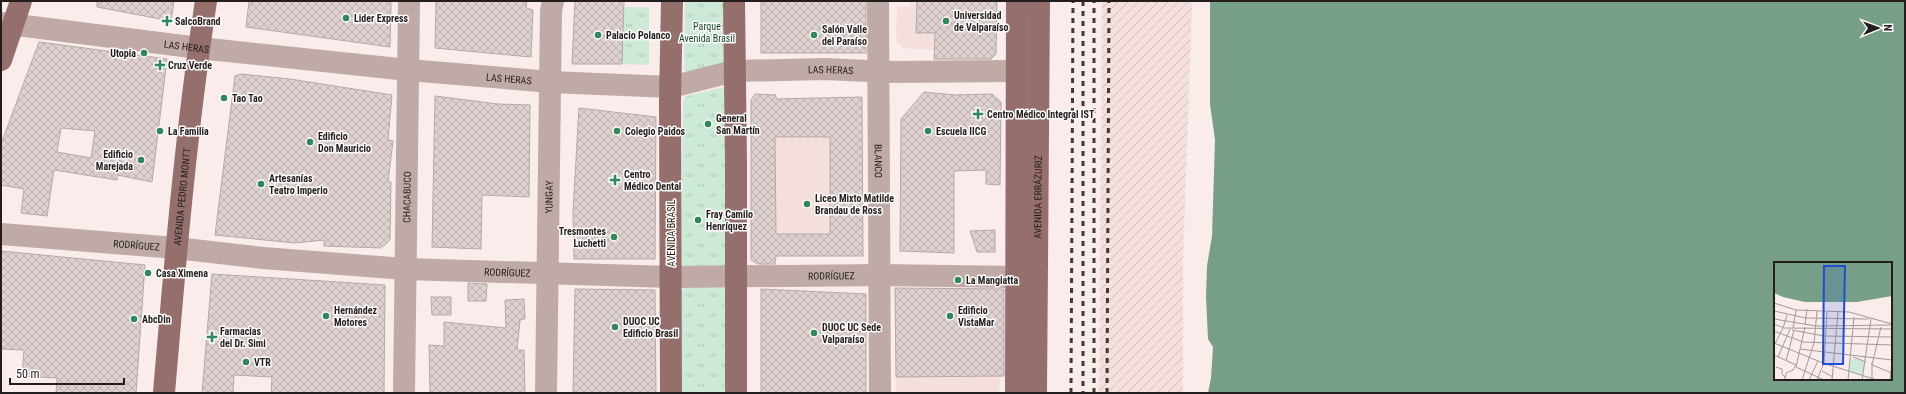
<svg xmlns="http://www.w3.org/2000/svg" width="1906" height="394" viewBox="0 0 1906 394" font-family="'Roboto Condensed',sans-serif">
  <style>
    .built { fill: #f5dfdc }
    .industrial { fill: url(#industrial-furrows) }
    .grass { fill: url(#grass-tufts) }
    .water { fill: #779f87; fill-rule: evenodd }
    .building { fill: url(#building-cross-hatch); stroke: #b5a9a7; fill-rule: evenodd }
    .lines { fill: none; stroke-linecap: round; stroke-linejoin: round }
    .minor { stroke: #bfaaa7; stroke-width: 22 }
    .major { stroke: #946f6b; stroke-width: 22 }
    .rail { stroke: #3f3938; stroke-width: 3; stroke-dasharray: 5 5; stroke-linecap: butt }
    .poi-dot { fill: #2f885c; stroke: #fefcfb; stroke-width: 1.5 }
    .labels { text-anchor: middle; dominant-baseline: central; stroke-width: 3; stroke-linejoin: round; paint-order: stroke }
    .poi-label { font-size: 10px; font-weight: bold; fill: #231e1d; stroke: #fefcfb; text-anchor: start }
    .park-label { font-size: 10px; fill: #16472f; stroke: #fefcfb }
    .street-label { font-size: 10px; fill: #231e1d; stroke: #fefcfb }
    .inset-road { fill: none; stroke: #a39a98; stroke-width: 1 }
    .view { fill: #1d4ed8; fill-opacity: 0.15; stroke: #1d4ed8; stroke-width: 2 }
    .inset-edge { fill: none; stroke: #231e1d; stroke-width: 2 }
  </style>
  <defs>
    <pattern id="industrial-furrows" width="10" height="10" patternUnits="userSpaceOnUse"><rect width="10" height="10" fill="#f5dfdc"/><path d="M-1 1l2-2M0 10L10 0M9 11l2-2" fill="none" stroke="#d2bfbc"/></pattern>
    <pattern id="grass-tufts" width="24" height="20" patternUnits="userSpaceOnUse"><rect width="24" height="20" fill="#ccead7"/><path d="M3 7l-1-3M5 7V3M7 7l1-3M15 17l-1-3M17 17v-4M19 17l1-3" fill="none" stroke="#afc8b8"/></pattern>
    <pattern id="building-cross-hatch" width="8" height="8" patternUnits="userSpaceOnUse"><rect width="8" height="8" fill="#ddd0cf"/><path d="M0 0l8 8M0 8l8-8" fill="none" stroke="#bdb2b1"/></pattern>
  </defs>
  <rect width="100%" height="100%" fill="#f9ecea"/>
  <g class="built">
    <path d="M916,1H935L996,54L988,62L934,61V50L903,48L897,43L896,35L897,7H910V3H916Z"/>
    <path d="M755,94L776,95V99L862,97L863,256H776L775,265H761L751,260V100Z"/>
    <path d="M1000,376L999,393H896V377Z"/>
  </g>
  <path class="industrial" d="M1102,1H1192L1183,263V393H1099Z"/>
  <g class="grass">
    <path d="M685,1H729V62L687,74L684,69Z"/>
    <path d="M624,7H649V65L622,64Z"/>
    <path d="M725,87L729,261L725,269L684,270L681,265L683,101L686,96Z"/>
    <path d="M685,287H723L729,294L728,393H682L681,292Z"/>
  </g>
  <path class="water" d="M1210,1H1905V393H1208L1211,378L1213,347L1208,339L1206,297L1207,266L1212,236L1215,140L1210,104ZM1775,263H1891V379H1775Z"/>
  <g class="building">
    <path d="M97,1H174L171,21L97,7Z"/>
    <path d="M249,1H391L390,47L246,27Z"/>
    <path d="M436,1H527L526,8L533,10L531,57L435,48Z"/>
    <path d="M575,1H624L622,64H572Z"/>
    <rect x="761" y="1" width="105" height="52"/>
    <path d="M917,1H997L996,54L991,59H934L935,33H916Z"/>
    <path d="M39,42L167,59L152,182L117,175V180L54,170L47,216L21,213L24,189L1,185V144ZM61,128L95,131L91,158L57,152Z"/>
    <path d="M241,74L290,79L392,95L388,140L393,141L388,182H391L390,240L381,248L324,246V240L295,243L215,235L235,76Z"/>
    <path d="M924,92L955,95L992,94L1001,102L1000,185L986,184V170L954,171V253L900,251L901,119Z"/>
    <path d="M755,94L776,95V99L862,97L863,256H776L775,264H758L751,260V100ZM775,137H830V234H776Z"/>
    <path d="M435,96L498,104L530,105L529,197L482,195L481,249L432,247Z"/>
    <path d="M579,108L656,117L655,259H574L573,211Z"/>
    <path d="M995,230V252H977L970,231Z"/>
    <path d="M1,251L145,265L136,393H56L57,378L22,376L24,350L1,349Z"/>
    <path d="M212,274L385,285L384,393H271L272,377L234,375L233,393H202Z"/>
    <path d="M468,283L487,284L486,301H468Z"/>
    <path d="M895,288L1004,289V376L896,377Z"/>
    <path d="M575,289L655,290L656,393H573Z"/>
    <path d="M761,289L866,294V393H761Z"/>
    <path d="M431,297H451V315H432Z"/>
    <path d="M524,299L525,319L520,320L517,350H524L525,393H430L429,345L444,346V322L506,328L505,300Z"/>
  </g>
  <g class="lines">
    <g class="minor">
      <path id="s1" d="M878,1C878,132 880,262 880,393"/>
      <path id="s2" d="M1,23L199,48L408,70L551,82L671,87L734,71L825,69L891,72L1017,71"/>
      <path id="s3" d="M1,234L176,248L263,258L405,269L671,277L880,275L1016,277"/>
      <path id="s4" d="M404,393L409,1"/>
      <path id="s5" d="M546,393L551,11L553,1"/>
    </g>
    <g class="major">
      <path d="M734,1L736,162V393"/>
      <path d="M1,60L21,1"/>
      <path id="s6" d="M164,393C175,262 186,131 206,1"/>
      <path d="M671,393L670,101L672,1"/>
      <path d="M1016,393L1017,1"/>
      <path id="s7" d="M1036,393L1039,1"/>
    </g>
    <g class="rail">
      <path d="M1083,1V393"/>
      <path d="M1071,393L1073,1"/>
      <path d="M1094,393V1"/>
      <path d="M1107,393L1109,1"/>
    </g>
  </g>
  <g class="poi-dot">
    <circle cx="346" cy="18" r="4"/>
    <path d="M165 15h4v4h4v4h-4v4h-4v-4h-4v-4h4z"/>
    <circle cx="946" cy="21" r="4"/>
    <circle cx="598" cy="35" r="4"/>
    <circle cx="814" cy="35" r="4"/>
    <circle cx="144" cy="53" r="4"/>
    <path d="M158 59h4v4h4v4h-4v4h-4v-4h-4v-4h4z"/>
    <circle cx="224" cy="98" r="4"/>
    <path d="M976 108h4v4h4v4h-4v4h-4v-4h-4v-4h4z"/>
    <circle cx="708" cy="124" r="4"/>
    <circle cx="160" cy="131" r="4"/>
    <circle cx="617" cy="131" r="4"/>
    <circle cx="928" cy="131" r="4"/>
    <circle cx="310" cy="142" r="4"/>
    <circle cx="141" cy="160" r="4"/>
    <path d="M613 174h4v4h4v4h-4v4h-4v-4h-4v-4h4z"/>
    <circle cx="261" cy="184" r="4"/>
    <circle cx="807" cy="204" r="4"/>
    <circle cx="698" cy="220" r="4"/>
    <circle cx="614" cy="237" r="4"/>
    <circle cx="148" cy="273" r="4"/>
    <circle cx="958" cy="280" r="4"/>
    <circle cx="326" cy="316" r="4"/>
    <circle cx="950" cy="316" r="4"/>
    <circle cx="134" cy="319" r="4"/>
    <circle cx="615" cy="327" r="4"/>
    <circle cx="814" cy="333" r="4"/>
    <path d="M210 331h4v4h4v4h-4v4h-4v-4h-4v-4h4z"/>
    <circle cx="246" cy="362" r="4"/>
  </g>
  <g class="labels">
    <g class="poi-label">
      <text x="954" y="15">Universidad<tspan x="954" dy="12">de Valparaíso</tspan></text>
      <text x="354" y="18">Lider Express</text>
      <text x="175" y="21">SalcoBrand</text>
      <text x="822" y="29">Salón Valle<tspan x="822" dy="12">del Paraíso</tspan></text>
      <text x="606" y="35">Palacio Polanco</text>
      <text x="136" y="53" text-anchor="end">Utopia</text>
      <text x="168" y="65">Cruz Verde</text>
      <text x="232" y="98">Tao Tao</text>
      <text x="987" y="114">Centro Médico Integral IST</text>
      <text x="716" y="118">General<tspan x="716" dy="12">San Martín</tspan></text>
      <text x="168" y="131">La Familia</text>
      <text x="625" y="131">Colegio Paidos</text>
      <text x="936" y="131">Escuela IICG</text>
      <text x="318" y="136">Edificio<tspan x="318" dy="12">Don Mauricio</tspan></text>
      <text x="133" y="154" text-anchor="end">Edificio<tspan x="133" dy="12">Marejada</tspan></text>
      <text x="624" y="174">Centro<tspan x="624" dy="12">Médico Dental</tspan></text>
      <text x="269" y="178">Artesanías<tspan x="269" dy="12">Teatro Imperio</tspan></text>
      <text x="815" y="198">Liceo Mixto Matilde<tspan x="815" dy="12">Brandau de Ross</tspan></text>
      <text x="706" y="214">Fray Camilo<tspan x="706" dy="12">Henríquez</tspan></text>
      <text x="606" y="231" text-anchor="end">Tresmontes<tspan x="606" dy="12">Luchetti</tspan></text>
      <text x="156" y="273">Casa Ximena</text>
      <text x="966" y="280">La Mangiatta</text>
      <text x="334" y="310">Hernández<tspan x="334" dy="12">Motores</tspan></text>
      <text x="958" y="310">Edificio<tspan x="958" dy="12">VistaMar</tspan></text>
      <text x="142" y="319">AbcDin</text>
      <text x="623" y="321">DUOC UC<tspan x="623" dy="12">Edificio Brasil</tspan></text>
      <text x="822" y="327">DUOC UC Sede<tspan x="822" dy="12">Valparaíso</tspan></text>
      <text x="220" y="331">Farmacias<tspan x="220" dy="12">del Dr. Simi</tspan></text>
      <text x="254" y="362">VTR</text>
    </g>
    <g class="park-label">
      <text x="707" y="26">Parque<tspan x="707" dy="12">Avenida Brasil</tspan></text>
    </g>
    <g class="street-label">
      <text stroke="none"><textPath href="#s2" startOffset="187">LAS HERAS</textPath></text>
      <text stroke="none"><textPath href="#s2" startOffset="835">LAS HERAS</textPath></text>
      <text stroke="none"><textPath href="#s2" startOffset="511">LAS HERAS</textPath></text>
      <text stroke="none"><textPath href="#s1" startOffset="160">BLANCO</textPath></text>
      <text stroke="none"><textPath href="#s6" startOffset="197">AVENIDA PEDRO MONTT</textPath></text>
      <text stroke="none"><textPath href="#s4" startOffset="196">CHACABUCO</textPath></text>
      <text stroke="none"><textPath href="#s5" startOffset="196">YUNGAY</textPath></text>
      <text stroke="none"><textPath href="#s7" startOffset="196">AVENIDA ERRÁZURIZ</textPath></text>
      <text transform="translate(671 233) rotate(-90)">AVENIDA BRASIL</text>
      <text stroke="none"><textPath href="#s3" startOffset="136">RODRÍGUEZ</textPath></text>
      <text stroke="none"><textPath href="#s3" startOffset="508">RODRÍGUEZ</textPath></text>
      <text stroke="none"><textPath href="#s3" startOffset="832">RODRÍGUEZ</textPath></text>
    </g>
  </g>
  <g transform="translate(1774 262)">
    <rect width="118" height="118" fill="#f9ecea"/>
    <path d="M77,96L91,100L88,112L75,109Z" fill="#ccead7"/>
    <path d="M0,0H118V34L83,40H31L9,35L0,31Z" fill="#779f87"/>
    <path class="inset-road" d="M0,41L22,48L75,50L118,62M0,49L32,56L95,57M0,57L42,64L118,63M0,62L10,66L118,67M31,63L33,47M31,65L22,105L50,118M19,66L22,48M18,68L50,74L118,75M0,69L29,80L118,83M0,81L49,101L103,118M1,82L9,66L13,53M26,87L118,98M0,93L22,103L19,108L12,111L11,118M4,95L16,67M79,95L92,100M12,99L20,68M98,103L118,111M98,103L107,65M2,105L8,107V112L11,115M48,109L59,115M28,118L40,81L43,49M35,118L44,99M43,118L50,101L53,50M58,118L64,50M74,118L80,55M88,118L97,57M98,118V100M116,118L118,100"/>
    <path class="view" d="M50,4H71L69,102H49Z"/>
    <rect width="118" height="118" class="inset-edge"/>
  </g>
  <rect width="1906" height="394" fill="none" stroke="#231e1d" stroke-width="4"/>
  <g transform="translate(1878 28) rotate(89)" stroke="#fefcfb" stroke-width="3" paint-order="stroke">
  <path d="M0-3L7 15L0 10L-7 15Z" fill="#231e1d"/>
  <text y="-6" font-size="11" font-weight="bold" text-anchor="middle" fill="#231e1d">N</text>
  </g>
  <path d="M10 378v6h114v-6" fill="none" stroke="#231e1d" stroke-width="2"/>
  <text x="16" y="378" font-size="12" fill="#231e1d" stroke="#fefcfb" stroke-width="3" paint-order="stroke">50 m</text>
</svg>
